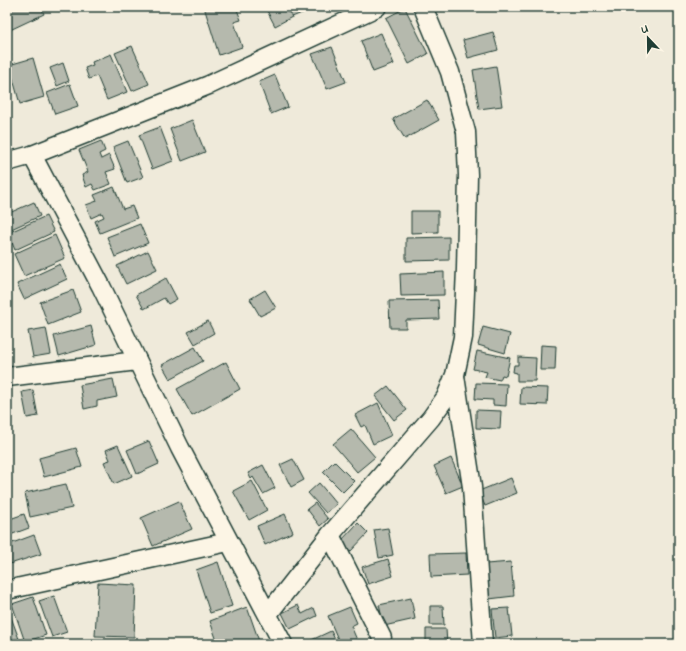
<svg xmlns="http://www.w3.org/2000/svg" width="686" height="651" viewBox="0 0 686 651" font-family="'Architects Daughter',sans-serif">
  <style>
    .building { fill: #b5b9ad; stroke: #1f3d34 }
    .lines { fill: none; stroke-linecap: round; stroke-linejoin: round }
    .minor-casing { stroke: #1f3d34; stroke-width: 21 }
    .minor { stroke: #fcf5e5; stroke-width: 18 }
  </style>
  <rect width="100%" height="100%" fill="#efeada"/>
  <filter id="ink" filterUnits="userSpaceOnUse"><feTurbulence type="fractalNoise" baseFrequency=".025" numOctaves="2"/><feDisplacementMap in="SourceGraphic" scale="8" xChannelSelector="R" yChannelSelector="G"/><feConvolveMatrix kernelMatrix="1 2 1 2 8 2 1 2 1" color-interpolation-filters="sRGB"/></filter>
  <g filter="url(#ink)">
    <g class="building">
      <path d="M7,7H41L44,14L10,30L7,24Z"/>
      <path d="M204,7H236L241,20L234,22L242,47L219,55Z"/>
      <path d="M265,7H286L292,17L275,26Z"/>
      <path d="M288,7H311L312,9L292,17Z"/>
      <path d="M405,8L428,54L409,64L386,18Z"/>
      <path d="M493,32L498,50L468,58L463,40Z"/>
      <path d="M381,33L394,64L373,72L361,41Z"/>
      <path d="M7,42L11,56L7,57Z"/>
      <path d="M132,46L149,84L132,91L115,53Z"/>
      <path d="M332,47L346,82L327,89L312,54Z"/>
      <path d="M111,54L127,92L107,100L97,76L89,79L85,68L93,65L92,62Z"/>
      <path d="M33,58L44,97L20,104L9,65Z"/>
      <path d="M63,63L69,81L57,86L50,68Z"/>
      <path d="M496,66L502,106L479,109L473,70Z"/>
      <path d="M275,75L288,107L271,114L259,82Z"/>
      <path d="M70,84L78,106L55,114L47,93Z"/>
      <path d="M427,100L439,120L405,139L393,119Z"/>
      <path d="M192,120L205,152L182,161L170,129Z"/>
      <path d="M160,127L173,161L152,169L139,135Z"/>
      <path d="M101,141L105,151L99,154L101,159L109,155L115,169L106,172L111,184L95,190L92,184L86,187L82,175L88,172L79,150Z"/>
      <path d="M128,141L143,177L127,183L113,147Z"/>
      <path d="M114,187L123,209L132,206L137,218L100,233L95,221L104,217L102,213L91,218L86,205L97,201L94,195Z"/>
      <path d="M34,202L40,216L9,230L7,225V214Z"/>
      <path d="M411,211H438V232L411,233Z"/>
      <path d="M46,216L54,232L15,250L8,233Z"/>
      <path d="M140,224L148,243L115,257L107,237Z"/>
      <path d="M55,235L65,258L24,276L14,254Z"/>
      <path d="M449,237V260L406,261V238Z"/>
      <path d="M148,251L157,269L126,284L117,266Z"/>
      <path d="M60,264L67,279L24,299L17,284Z"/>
      <path d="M444,272V295L401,296L400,274Z"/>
      <path d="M166,278L177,299L168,304L164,298L144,309L136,295Z"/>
      <path d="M73,290L81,312L48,325L40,302Z"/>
      <path d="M265,290L276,308L260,316L250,299Z"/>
      <path d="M438,300L439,319L406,320V328H390L389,301Z"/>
      <path d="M208,321L214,333L195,344L188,332Z"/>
      <path d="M91,326L96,345L59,356L54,336Z"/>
      <path d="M483,327L510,334L505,353L478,345Z"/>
      <path d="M46,328L51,354L33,357L28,331Z"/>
      <path d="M541,345L556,346L555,370H540Z"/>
      <path d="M195,347L203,361L170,379L162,365Z"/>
      <path d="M477,351L510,358L506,376L502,375L500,380L485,377L487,372L473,369Z"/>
      <path d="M518,357L536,358L535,381H517V373L513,372L514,365H518Z"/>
      <path d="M226,362L240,389L192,416L177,389Z"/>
      <path d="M113,379L117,397L97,401V406L84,409L80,385Z"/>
      <path d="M476,383L507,384L506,406L493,405V400L475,399Z"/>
      <path d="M388,386L407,410L394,420L375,396Z"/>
      <path d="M521,387L548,388L547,405L520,404Z"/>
      <path d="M33,390L38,416L27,418L22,392Z"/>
      <path d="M378,403L392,435L373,444L365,425L361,427L355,415Z"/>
      <path d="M476,410L501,411L500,429L476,428Z"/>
      <path d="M351,429L375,457L357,472L333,444Z"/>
      <path d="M149,441L159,464L137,474L127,450Z"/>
      <path d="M118,445L132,476L114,484L104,462L110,460L106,450Z"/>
      <path d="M76,448L82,467L44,477L39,458Z"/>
      <path d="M451,458L463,486L446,493L434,466Z"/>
      <path d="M293,459L304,480L291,487L280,465Z"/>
      <path d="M334,461L354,481L343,492L323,472Z"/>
      <path d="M263,465L275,488L263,494L253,477L251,479L248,473Z"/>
      <path d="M511,478L517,493L485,506L479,491Z"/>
      <path d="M252,481L267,510L249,520L233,491Z"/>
      <path d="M319,483L337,504L326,513L308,493Z"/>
      <path d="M66,484L72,508L30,517L25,493Z"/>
      <path d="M179,501L192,529L153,546L141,518Z"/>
      <path d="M315,503L328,519L320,526L307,509Z"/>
      <path d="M24,514L29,528L10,535L7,520Z"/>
      <path d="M285,514L293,532L265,545L257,526Z"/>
      <path d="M358,523L368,533L350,552L340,542Z"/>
      <path d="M388,528L393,555L379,558L374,530Z"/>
      <path d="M34,535L41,554L10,564L7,554V545Z"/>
      <path d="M466,553L467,575L431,577L430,554Z"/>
      <path d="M388,559L393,576L368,584L362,567Z"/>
      <path d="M218,562L232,606L210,613L196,570Z"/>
      <path d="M511,562L514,596L489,599L486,564Z"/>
      <path d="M98,583L136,585L134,637L95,636Z"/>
      <path d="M54,596L67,632L52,637L39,601Z"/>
      <path d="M33,597L46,635L25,642L12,604Z"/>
      <path d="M411,598L415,619L384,626L379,605Z"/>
      <path d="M298,605L302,614L314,608L317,616L290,629L282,613Z"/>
      <path d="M7,606L19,639L7,643Z"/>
      <path d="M430,606H443L444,625H430Z"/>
      <path d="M247,607L260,644H218L210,621Z"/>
      <path d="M350,607L357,623L351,626L357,640L348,644H340L328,616Z"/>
      <path d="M509,608L512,636L495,638L492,609Z"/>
      <path d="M426,629H446L447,644H426Z"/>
      <path d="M331,631L337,644H303Z"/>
    </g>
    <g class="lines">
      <defs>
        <g id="minor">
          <path d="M32,155L101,286L180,448L283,644"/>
          <path d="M7,162L32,155L209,85L377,7"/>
          <path d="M455,376L472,487L483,644"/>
          <path d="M7,377L137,361"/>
          <path d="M330,535L382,638"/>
          <path d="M7,590L228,542"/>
          <path d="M268,614L330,535L431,418L446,397L455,375L463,337L466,269L468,175L466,132L450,72L423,7"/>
        </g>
      </defs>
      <use href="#minor" class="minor-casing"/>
      <use href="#minor" class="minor"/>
    </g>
  </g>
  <rect width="686" height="651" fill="none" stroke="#fcf5e5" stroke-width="24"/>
  <rect x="12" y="12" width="662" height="627" fill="none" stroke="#1f3d34" stroke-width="1.5" filter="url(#ink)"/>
  <g transform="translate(648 38) rotate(338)" stroke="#fcf5e5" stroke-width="3" paint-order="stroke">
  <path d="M0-3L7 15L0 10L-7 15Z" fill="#1f3d34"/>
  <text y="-6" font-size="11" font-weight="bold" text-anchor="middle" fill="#1f3d34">U</text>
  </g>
</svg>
